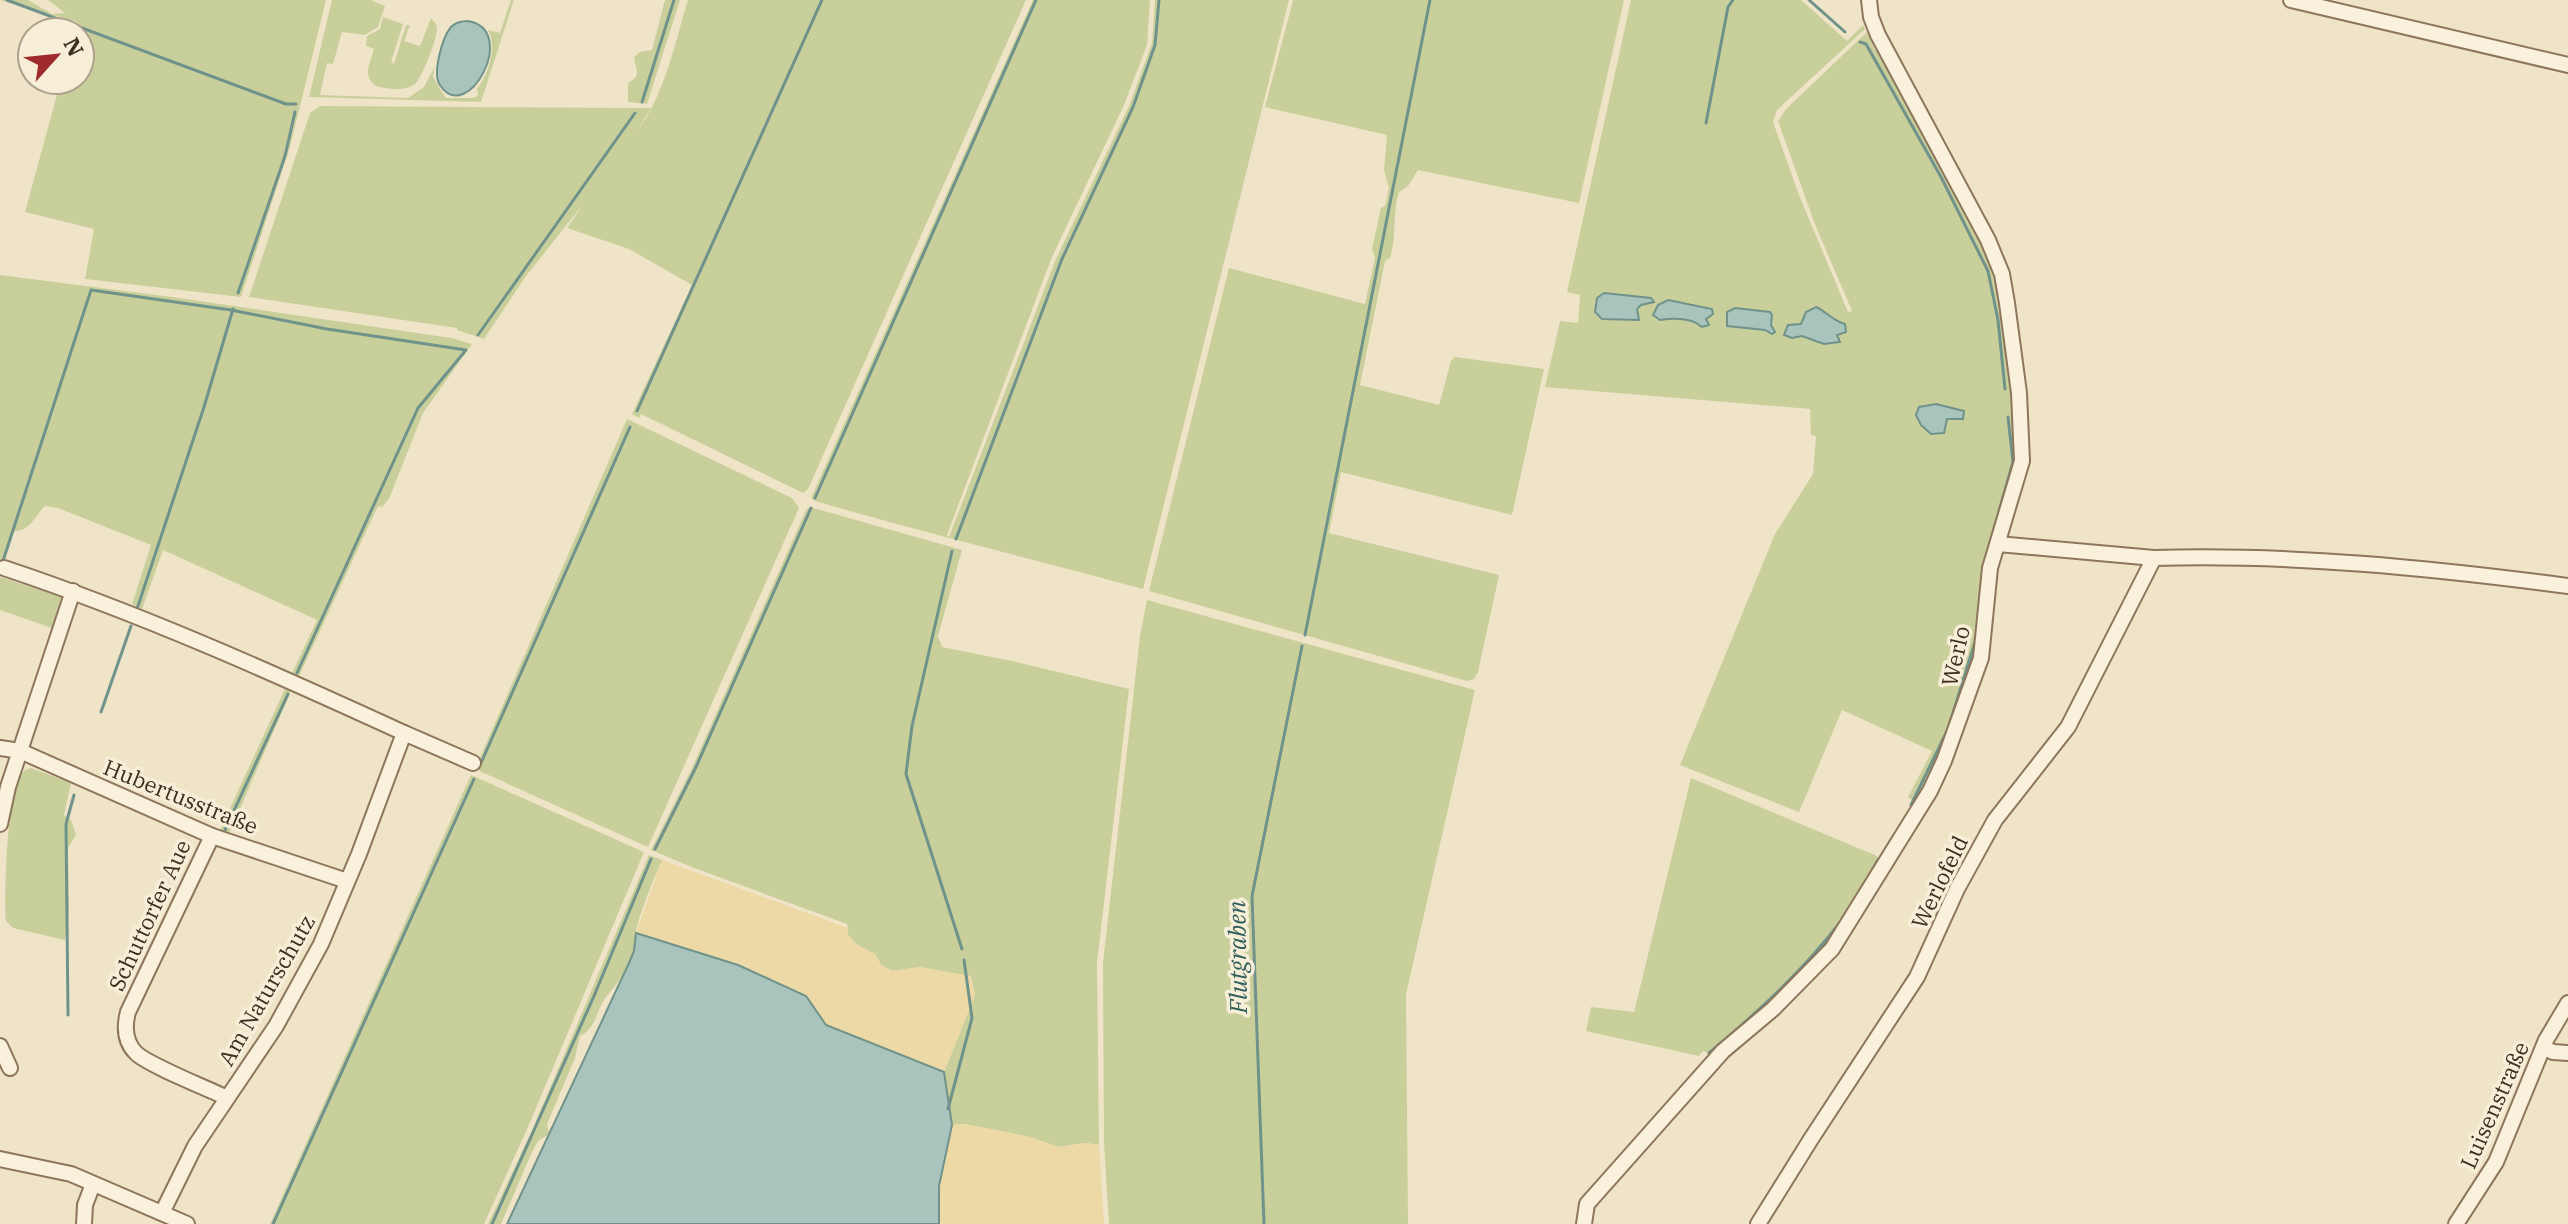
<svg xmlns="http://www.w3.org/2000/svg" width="2568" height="1224" viewBox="0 0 2568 1224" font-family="'IBM Plex Serif',serif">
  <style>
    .green { fill: #c9cf9b }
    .sand { fill: #ecd9a5 }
    .water { fill: #a9c4bc; stroke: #6f938a; stroke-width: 2 }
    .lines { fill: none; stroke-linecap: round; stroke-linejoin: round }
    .stream { stroke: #6f938a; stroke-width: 3 }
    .minor-casing { stroke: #8d765c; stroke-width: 18 }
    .minor { stroke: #faf1dc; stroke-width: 14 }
    .labels { text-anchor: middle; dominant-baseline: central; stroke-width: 7; stroke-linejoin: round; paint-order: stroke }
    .street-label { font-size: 22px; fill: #3d2e20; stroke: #f7eed8 }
    .water-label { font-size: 24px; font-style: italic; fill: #2f5d5a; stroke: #f7eed8 }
  </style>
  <rect width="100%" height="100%" fill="#f0e4c8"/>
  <g class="green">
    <path d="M0,0H28L52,14L65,13L48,0H326L290,147L241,297L85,279L94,229L25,212L61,80H80V32H75L77,22Z"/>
    <path d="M332,0H371L385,6L378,27L365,35L342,32L333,64L327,63L320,95L408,98L424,87L435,66L433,77L446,98H474L478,95L477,89C488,75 498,47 488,30L500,33L511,0H514L481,102L309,97Z"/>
    <path d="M665,0H680L647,104L628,102V83C643,75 635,70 634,57L640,52L652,50Z"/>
    <path d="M688,0H1026L808,489L803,493L641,414L639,418L632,414L692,285L629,249L567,228L584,203L526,276L484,339L457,330V328L249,297L310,113L320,106L651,108L636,133C665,94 674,46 688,0Z"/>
    <path d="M1033,0H1150L1147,45L1124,105L1052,257L947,535L949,537L1056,259L1129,106L1152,43L1155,0H1289L1143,589C1033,559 924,533 815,501L811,498Z"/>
    <path d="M1293,0H1624L1579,203L1418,170L1408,186L1399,192C1392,214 1397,236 1390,258L1385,261L1360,385L1439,405L1451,361L1455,357L1544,369L1512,515L1341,472L1329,533L1499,575L1478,672L1474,679L1467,681L1149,591L1229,268L1365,304L1375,258L1372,249L1381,208L1385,206L1389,188L1384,170L1387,135L1265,107Z"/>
    <path d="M1631,0H1801L1847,41L1863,25L1865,29L1777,110L1773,122L1799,195L1848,312L1852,311L1814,222L1778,121L1786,109L1867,32L1875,50L1879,47L1996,270L2019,444L1980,638L1943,756L1918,804L1908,797L1932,751L1842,710L1799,812L1680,765L1775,534L1813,474L1816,436L1811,435L1810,409L1545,387L1560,321L1578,323L1580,295L1567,292Z"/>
    <path d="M383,17L403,24L391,62L394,64L406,25H410L404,41L420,46L431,18C434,22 437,23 437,29C437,39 422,78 415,84C404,92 388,89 376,86C362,76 370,63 374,49L366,46L367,36L380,29Z"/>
    <path d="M0,275L172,297L451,338L472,344L423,413L389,499L382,507L378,506L299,676L292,673L317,620L163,550L142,609L132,604L151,545L58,508L45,506C34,517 30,532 13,531L2,566L0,565Z"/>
    <path d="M627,419L792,498L799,508L648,847L475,769Z"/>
    <path d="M810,507L962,550L938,636L942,647L1012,661L1129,689L1097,963L1099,1145L1086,1143L1058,1147L1030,1137L965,1124L952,1125L944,1072L975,995L970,976L919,967L893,971L881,965L875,954L857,945L848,935L847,924L694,868L651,850L692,768L806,510Z"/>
    <path d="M0,577L62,597L52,628L0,610Z"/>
    <path d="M1147,600L1475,690L1406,994L1408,1224H1109L1104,1144L1103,963L1140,636Z"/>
    <path d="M285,689L291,691L229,834L220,830Z"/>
    <path d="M31,768L71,783L64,815L71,820L76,835L68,848L69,911L65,940L13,928L6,921C4,891 7,806 18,780C21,773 24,770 31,768Z"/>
    <path d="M471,775L644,852L528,1127L484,1224H270Z"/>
    <path d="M1691,778L1877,856L1881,863L1823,950L1788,986L1712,1054L1703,1051L1699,1056L1586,1031L1591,1007L1634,1012Z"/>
    <path d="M649,855L662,860C653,881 641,909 636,931C634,941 635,951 631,961C625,974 615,986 607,996C596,1009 597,1028 580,1036L575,1058L547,1124L549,1134L538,1141L532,1152L501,1224H488L530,1135Z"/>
  </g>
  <g class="sand">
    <path d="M662,860L848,928V935L857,945L875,954L881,965L893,971L919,967L971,976L975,995L944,1072L825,1025L805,996L738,965L636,933Z"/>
    <path d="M965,1124L1030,1137L1058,1147L1086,1143L1099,1145L1104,1224H939V1186L952,1125Z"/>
  </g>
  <g class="water">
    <path d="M468,21C520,30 467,127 440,85C432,74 442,38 451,27C456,22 461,21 468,21Z"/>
    <path d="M1604,293L1651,298L1654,302L1641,305L1637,309L1639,320L1602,319L1595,312L1597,298Z"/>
    <path d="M1668,300L1712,309L1713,314L1706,319L1709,325L1702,327C1691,317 1674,318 1660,320L1653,315L1658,305Z"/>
    <path d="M1816,307C1827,312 1833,321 1845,324L1846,332L1837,335L1840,342L1824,344L1802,336L1792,338L1784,335L1788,325L1801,324L1806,312Z"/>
    <path d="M1735,308L1770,312L1772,315L1771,325L1775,332L1772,334L1765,330L1727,326V312Z"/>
    <path d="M1936,404L1964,411L1963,419H1947L1944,433L1931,434L1921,425L1916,415L1919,407Z"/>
    <path d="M636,933L738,965L806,996L826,1025L944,1072L952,1125L939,1186V1224H507L629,963L634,951Z"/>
  </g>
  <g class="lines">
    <g class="stream">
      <path d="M7,0L286,104H296"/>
      <path d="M1809,0L1845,32"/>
      <path d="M1860,42L1866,44L1941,177L1988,271L1998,320L2005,389"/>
      <path d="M642,102L674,0"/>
      <path d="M1706,123L1728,7L1733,0"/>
      <path d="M238,293L285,156L295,112"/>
      <path d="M478,335L635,113"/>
      <path d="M637,411L822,0"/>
      <path d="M815,498L1036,0"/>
      <path d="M956,539L1062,259L1133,107L1155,45L1159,0"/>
      <path d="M952,551L912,726L906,774L962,949"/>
      <path d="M3,561L91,290L231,310L327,329L466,350L418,408L297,673"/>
      <path d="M137,609L204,407L233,309"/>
      <path d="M1305,635L1430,0"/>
      <path d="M101,712L131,626"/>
      <path d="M481,763L630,427"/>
      <path d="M1911,805L1948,729L1976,639L1983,568L2013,462L2008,417"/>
      <path d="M225,830L288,694"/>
      <path d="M1886,848L1894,835"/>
      <path d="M655,849L696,767L811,508"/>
      <path d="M1865,883L1878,860"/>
      <path d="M68,1015L66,824L74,795"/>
      <path d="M1709,1053C1758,1012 1804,970 1842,920"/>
      <path d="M948,1109L972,1018L964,960"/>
      <path d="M273,1224L474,779"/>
      <path d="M492,1224L594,996L651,859"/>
      <path d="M1264,1224L1252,896L1302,646"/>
    </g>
    <defs>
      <g id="minor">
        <path d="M2291,0L2568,65"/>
        <path d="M1998,544L2154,558"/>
        <path d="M4,568C142,614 273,673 404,733L359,854L321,944L276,1026L195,1146L162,1213"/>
        <path d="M404,733L473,763"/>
        <path d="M0,748L20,751L212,836L347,881"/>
        <path d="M0,824L8,787L73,591"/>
        <path d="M212,836L128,1012C124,1027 125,1042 136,1053C148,1065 209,1089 227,1098"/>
        <path d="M0,1046L10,1068"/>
        <path d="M2545,1048L2553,1052L2568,1053"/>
        <path d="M0,1159L71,1174L187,1224"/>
        <path d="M84,1224L85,1205L93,1184"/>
        <path d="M1584,1224L1587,1204L1723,1051L1773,1009L1832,949L1930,791L1944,761L1981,658L1990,568L2022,461L2019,393L2007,303L2002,274L1988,240L1878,35L1871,17L1869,0"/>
        <path d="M1758,1224L1811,1139L1917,977L1957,889L1995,820L2068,727L2154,558C2292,554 2431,568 2568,586"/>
        <path d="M2456,1224L2496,1162L2546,1040L2568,1003"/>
      </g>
    </defs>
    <use href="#minor" class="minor-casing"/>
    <use href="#minor" class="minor"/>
  </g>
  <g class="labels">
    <g class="street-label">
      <text transform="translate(1955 656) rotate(-77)">Werlo</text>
      <text transform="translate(181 796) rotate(22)">Hubertusstraße</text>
      <text transform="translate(1939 882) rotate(-64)">Werlofeld</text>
      <text transform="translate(149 915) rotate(-65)">Schuttorfer Aue</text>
      <text transform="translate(266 990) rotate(-60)">Am Naturschutz</text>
      <text transform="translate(2494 1105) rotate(-66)">Luisenstraße</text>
    </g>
    <g class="water-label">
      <text transform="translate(1237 957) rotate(-91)">Flutgraben</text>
    </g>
  </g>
  <g transform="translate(56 56) rotate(63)"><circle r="38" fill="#f7eed8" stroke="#ada18e" stroke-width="2"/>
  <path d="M0-6L14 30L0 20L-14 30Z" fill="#9e2a2b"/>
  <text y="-12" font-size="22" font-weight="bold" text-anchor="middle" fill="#3d2e20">N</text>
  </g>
</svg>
